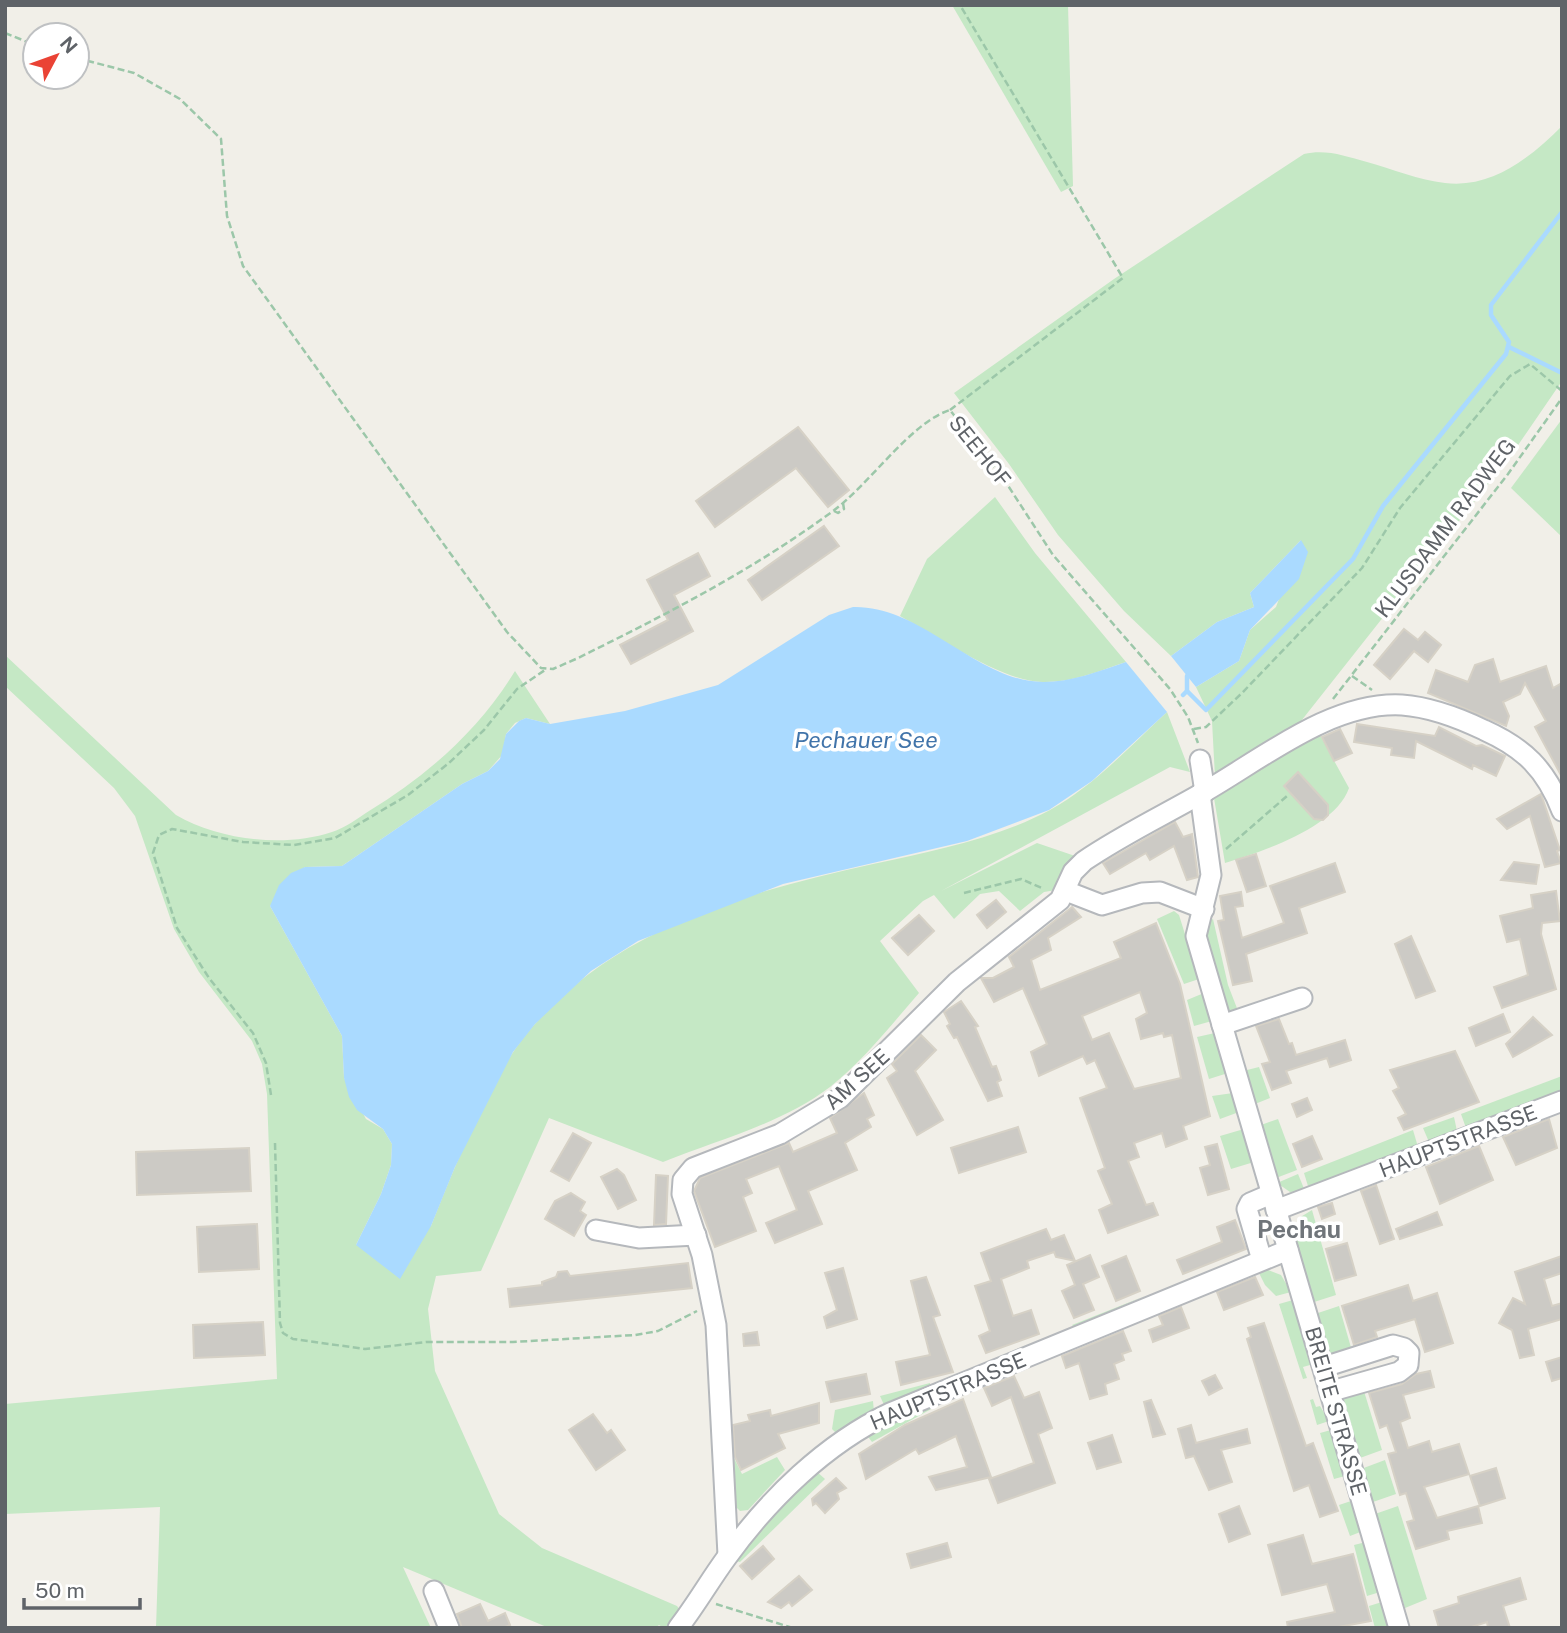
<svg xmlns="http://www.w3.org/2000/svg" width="1567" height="1633" viewBox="0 0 1567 1633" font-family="'Public Sans',sans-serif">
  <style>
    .green { fill: #c5e8c5 }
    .water { fill: #aadaff }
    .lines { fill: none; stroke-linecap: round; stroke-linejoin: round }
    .stream { stroke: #aadaff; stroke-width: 4.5 }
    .building { fill: #cccac5; stroke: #d6d1c6; stroke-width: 2; fill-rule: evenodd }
    .minor-casing { stroke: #b5b8bc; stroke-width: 23 }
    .path { stroke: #9cc7a9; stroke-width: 2.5; stroke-dasharray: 7 3.5; stroke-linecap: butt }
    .minor { stroke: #fff; stroke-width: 19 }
    .labels { text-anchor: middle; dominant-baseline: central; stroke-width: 7; stroke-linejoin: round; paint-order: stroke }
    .street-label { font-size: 21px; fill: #5f6368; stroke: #fff }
    .water-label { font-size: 23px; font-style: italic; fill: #4174aa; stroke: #fff }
    .quarter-label { font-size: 24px; font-weight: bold; fill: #70757a; stroke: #fff }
  </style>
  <rect width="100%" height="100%" fill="#f1efe8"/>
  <g class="green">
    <path d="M952,5H1068L1073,186L1061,192Z"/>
    <path d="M1562,126V381L1512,454L1294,730L1215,777L1212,721L1196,687L1239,661L1250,630L1276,607L1301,540L1250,593L1254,607L1217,622L1171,656L1124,611L1058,535L1009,464L954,393L1114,279L1304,154C1326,149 1345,156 1367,162C1392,169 1419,180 1445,183C1492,189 1531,157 1562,126Z"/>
    <path d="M1562,419V537L1511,488Z"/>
    <path d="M995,497L1035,553L1126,662C1099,671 1071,683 1042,682C1001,681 938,637 900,616L927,559Z"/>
    <path d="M5,655L176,815C219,840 284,848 332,832C345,828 358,818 369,811C428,775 479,730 515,671L550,724L526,718L515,723L506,734L503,754L488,771L462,784L342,866L305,867L270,906L342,1036L344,1078L366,1119L383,1129L392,1144L391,1165L381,1194L356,1245L431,1226C454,1169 487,1085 524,1037C608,930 746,892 873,864C932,851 996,839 1050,810C1094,786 1130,746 1167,712L1190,772L1170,767L941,891L1037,843L1078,857L1056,890L1044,892L1020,911L999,891L980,894L954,919L934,895L923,901L880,941L919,993C891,1025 864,1060 830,1087C783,1123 718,1140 663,1162L549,1118L481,1271L436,1276L428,1309L435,1371L499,1514L542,1548L677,1606L694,1628H664L659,1625L655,1628H549L403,1567L431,1628H156L160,1507L5,1514V1404L277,1379L267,1094L262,1064L252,1041L199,972L174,929L135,816L114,788L5,686Z"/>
    <path d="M1320,735L1349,788C1336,827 1262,852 1225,863L1214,798C1246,775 1281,745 1320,735Z"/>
    <path d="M1174,911L1179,915L1199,979L1184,984L1157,919Z"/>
    <path d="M1213,919L1228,985L1240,1016L1226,1020L1202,926Z"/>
    <path d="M1204,993L1212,1021L1194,1026L1187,1000Z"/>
    <path d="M1215,1033L1228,1073L1209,1079L1197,1037Z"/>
    <path d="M1259,1067L1270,1098L1255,1104L1243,1071Z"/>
    <path d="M1562,1076V1093L1466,1128L1461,1114Z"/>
    <path d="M1233,1093L1239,1112L1220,1119L1212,1096Z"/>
    <path d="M1454,1117L1457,1131L1429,1142L1423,1128Z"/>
    <path d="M1278,1119L1297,1170L1276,1178L1261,1125Z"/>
    <path d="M1244,1129L1254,1162L1231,1169L1220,1136Z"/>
    <path d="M1413,1130L1418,1147L1308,1186L1304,1173Z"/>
    <path d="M1298,1174L1305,1191L1290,1192L1277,1183Z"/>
    <path d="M1312,1210L1336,1295L1311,1303L1292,1238L1296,1235L1299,1218Z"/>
    <path d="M1263,1268L1281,1275L1291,1292L1276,1296L1265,1285L1259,1273Z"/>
    <path d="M1145,1296L1074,1327L1072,1325Z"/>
    <path d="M1293,1300L1308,1344L1310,1365L1303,1367L1307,1378L1303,1379L1279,1304Z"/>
    <path d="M1339,1306L1352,1351L1331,1358L1327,1356L1315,1314Z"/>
    <path d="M930,1383V1387L885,1407L880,1396Z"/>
    <path d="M1363,1388L1382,1450L1360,1458L1339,1396Z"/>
    <path d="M1313,1399L1316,1407L1320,1406L1329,1421L1317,1425L1310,1400Z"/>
    <path d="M873,1401L874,1412L837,1434L832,1429L835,1410Z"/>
    <path d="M929,1404L933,1408L872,1442L866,1434Z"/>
    <path d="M1331,1430L1345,1476L1334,1479L1320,1433Z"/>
    <path d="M777,1457L785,1470L748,1510L740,1511L736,1507L734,1458L742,1474Z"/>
    <path d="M1385,1460L1396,1494L1373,1502L1361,1469Z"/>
    <path d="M816,1471L825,1479L740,1562L732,1560Z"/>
    <path d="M1351,1501L1363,1531L1350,1536L1339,1505Z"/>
    <path d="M1398,1506L1427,1599L1405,1608L1375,1514Z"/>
    <path d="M1366,1542L1380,1592L1367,1596L1354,1545Z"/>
    <path d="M1382,1602L1392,1628H1375L1369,1606Z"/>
  </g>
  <g class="water">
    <path d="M1301,540L1308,552L1299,579L1250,630L1239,661L1196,687L1171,656L1217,622L1254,607L1250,593Z"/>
    <path d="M853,607C922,605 978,682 1043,682C1072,682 1099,671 1126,662L1167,712L1092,781L1049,810L967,841L783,884L638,941L591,971L535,1024L513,1052L455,1167L431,1226L400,1279L356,1245L381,1194L391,1165L392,1144L383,1129L357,1110L349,1097L344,1078L342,1036L270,906L279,885L291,873L305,867L342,866L462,784L488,771L500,759L506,734L519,721L526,718L550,724L625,711L718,685L829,615Z"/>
  </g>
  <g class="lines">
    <g class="stream">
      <path d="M1509,347L1562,373"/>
      <path d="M1187,676V691"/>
      <path d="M1183,695L1187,691L1206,710L1353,559L1383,506L1506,354L1509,342L1491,315V305L1562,212"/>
    </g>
  </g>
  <g class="building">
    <path d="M798,427L849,490L828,507L796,468L715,527L696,501Z"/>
    <path d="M824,526L839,546L762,600L748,580Z"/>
    <path d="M698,553L710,576L674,595L693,631L631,664L620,645L668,620L647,580Z"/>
    <path d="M1404,629L1418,640L1425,632L1441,645L1428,662L1414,651L1390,679L1374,665Z"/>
    <path d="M1493,659L1500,682L1546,666L1553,688L1562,683V777L1535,727L1546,721L1525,683L1520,694L1503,702L1509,716L1506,726L1428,693L1436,670L1468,682L1475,665Z"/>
    <path d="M1357,724L1435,736L1439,727L1476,746L1482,745L1505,756L1496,776L1473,765L1472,769L1416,741L1414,758L1391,755L1392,748L1354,742Z"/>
    <path d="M1340,729L1352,753L1334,761L1322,737Z"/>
    <path d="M1298,772L1328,805V815L1323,820L1314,819L1284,786Z"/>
    <path d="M1541,794L1560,850L1557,851L1561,863L1545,867L1530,816L1507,829L1497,819Z"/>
    <path d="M1175,822L1183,837L1192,834L1198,877L1187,880L1174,846L1150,860L1146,853L1110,874L1103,863Z"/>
    <path d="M1256,854L1266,886L1247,892L1236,860Z"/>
    <path d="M1514,862L1539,865L1536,884L1501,880Z"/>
    <path d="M1335,863L1345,892L1299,908L1307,933L1246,954L1252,981L1233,985L1218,921L1224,920L1220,896L1241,892L1243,906L1235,907L1242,938L1284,923L1270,886Z"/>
    <path d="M1556,891L1560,921L1542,923L1541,934L1556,989L1502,1008L1494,987L1528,975L1520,939L1507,942L1500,916L1533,908L1531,895Z"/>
    <path d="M996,900L1006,912L987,928L977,915Z"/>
    <path d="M1072,907L1081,917L1048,938L1051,950L1031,960L1040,990L1121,958L1114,942L1156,923L1180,984L1210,1116L1183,1126L1187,1139L1166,1147L1162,1133L1134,1143L1139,1157L1128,1161L1146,1205L1153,1203L1158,1215L1108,1233L1099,1210L1112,1204L1098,1171L1105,1168L1080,1098L1107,1088L1095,1060L1087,1064L1083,1056L1039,1076L1031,1052L1047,1044L1023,988L994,1002L981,978H993L1014,967L1009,957ZM1140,992L1147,1013L1136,1019L1141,1039L1163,1033L1164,1037L1172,1035L1181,1078L1134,1089L1109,1033L1092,1040L1082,1016Z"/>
    <path d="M919,915L934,931L908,955L892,938Z"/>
    <path d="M1411,936L1435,991L1416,998L1395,944Z"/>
    <path d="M961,1001L978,1026L975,1027L992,1067L996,1066L1001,1080L997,1082L1002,1096L988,1101L957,1037L954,1038L947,1026L950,1024L944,1012Z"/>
    <path d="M1503,1014L1510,1032L1476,1046L1469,1028Z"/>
    <path d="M1533,1017L1552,1035L1513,1057L1506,1044Z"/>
    <path d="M1279,1019L1289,1044L1292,1043L1296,1055L1345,1040L1351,1060L1330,1067L1327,1058L1286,1071L1291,1083L1272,1090L1262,1064L1270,1062L1256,1026Z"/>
    <path d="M921,1035L936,1050L915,1071L943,1120L917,1135L887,1078L897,1071L892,1064Z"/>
    <path d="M1455,1051L1479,1102L1404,1130L1398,1118L1406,1114L1393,1091L1399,1088L1390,1070Z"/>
    <path d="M864,1093L874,1115L867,1119L871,1127L845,1143L857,1170L808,1191L822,1224L775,1243L766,1223L797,1210L779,1166L746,1179L752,1193L743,1197L756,1231L715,1247L694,1191L700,1178L789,1143L793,1152L837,1133L830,1118Z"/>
    <path d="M1307,1098L1312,1110L1297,1117L1292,1104Z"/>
    <path d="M1549,1119L1557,1148L1516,1165L1503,1137Z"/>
    <path d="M1018,1127L1026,1152L959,1173L951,1148Z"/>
    <path d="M573,1133L591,1143L569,1181L551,1171Z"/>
    <path d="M1312,1136L1322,1159L1302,1167L1293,1144Z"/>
    <path d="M1217,1144L1229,1189L1208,1195L1200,1168L1210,1165L1205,1147Z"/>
    <path d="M1479,1146L1493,1180L1440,1204L1426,1167Z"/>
    <path d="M249,1148L251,1191L137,1195L136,1152Z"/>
    <path d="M617,1169L624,1175L636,1200L618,1209L601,1177Z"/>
    <path d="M656,1175L668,1176L666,1224L654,1225Z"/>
    <path d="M1376,1185L1394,1239L1380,1244L1361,1191Z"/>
    <path d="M571,1193L585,1202L580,1211L586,1215L574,1236L545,1219L555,1201Z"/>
    <path d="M1332,1203L1335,1214L1322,1219L1318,1207Z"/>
    <path d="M1437,1212L1442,1225L1400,1239L1396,1229Z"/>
    <path d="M1235,1220L1246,1249L1183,1274L1177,1260L1222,1242L1217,1227Z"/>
    <path d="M257,1224L259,1269L199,1272L197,1227Z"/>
    <path d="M1046,1229L1051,1240L1064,1235L1075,1261L1056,1257L1054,1252L1027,1261L1029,1268L1001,1279L1013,1316L1031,1310L1039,1334L986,1353L979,1336L990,1331L975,1286L991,1281L981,1253Z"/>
    <path d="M1347,1243L1356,1275L1335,1281L1326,1249Z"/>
    <path d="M1090,1255L1099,1277L1083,1284L1094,1310L1074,1318L1062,1291L1075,1285L1067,1265Z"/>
    <path d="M1126,1256L1140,1291L1116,1301L1102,1266Z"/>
    <path d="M1562,1256V1273L1544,1279L1552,1306L1562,1303V1319L1528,1329L1534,1355L1520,1358L1512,1330L1499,1323L1513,1298L1525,1304L1515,1272Z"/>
    <path d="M688,1263L692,1288L510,1307L508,1289L542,1285V1282L556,1277L558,1272L567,1271L570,1276Z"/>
    <path d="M843,1268L857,1319L827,1328L824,1317L837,1310L825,1273Z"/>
    <path d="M926,1277L940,1315L933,1317L953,1372L901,1385L896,1362L930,1355L911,1281Z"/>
    <path d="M1255,1277L1263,1295L1224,1310L1217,1292Z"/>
    <path d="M1408,1285L1413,1301L1437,1293L1453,1343L1425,1352L1415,1319L1375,1331L1377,1337L1354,1345L1342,1306Z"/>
    <path d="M1181,1307L1189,1328L1153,1342L1149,1330L1163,1325L1159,1316Z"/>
    <path d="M263,1322L265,1355L194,1358L193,1325Z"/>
    <path d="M1264,1323L1306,1446L1313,1443L1338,1511L1320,1517L1309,1485L1294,1491L1247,1339L1251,1337L1248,1328Z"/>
    <path d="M1123,1331L1131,1351L1122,1354L1124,1360L1114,1364L1119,1379L1105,1384L1107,1394L1090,1399L1079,1363L1066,1368L1062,1356Z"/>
    <path d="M757,1332L759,1345L744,1346L743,1334Z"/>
    <path d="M1562,1357V1378L1552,1381L1546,1362Z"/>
    <path d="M1430,1371L1434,1387L1403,1395L1410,1418L1400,1422L1408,1448L1429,1441L1432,1452L1459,1444L1469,1474L1424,1487L1437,1518L1478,1506L1482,1523L1447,1531L1449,1539L1416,1549L1407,1522L1414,1520L1406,1493L1400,1495L1388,1454L1396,1452L1387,1425L1380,1428L1369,1393L1402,1384L1416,1374Z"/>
    <path d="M866,1374L870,1394L831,1402L826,1382Z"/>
    <path d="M1215,1375L1222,1388L1209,1395L1202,1381Z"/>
    <path d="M1014,1376L1024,1398L1039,1392L1052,1428L1038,1434L1055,1483L998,1503L989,1479L1034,1463L1011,1397L992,1406L984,1388Z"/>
    <path d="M963,1399L991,1477L936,1490L929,1477L967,1467L956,1436L919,1454L916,1449L866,1479L859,1454L905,1425Z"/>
    <path d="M1151,1400L1165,1434L1153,1437L1144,1402Z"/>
    <path d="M819,1403V1423L778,1434L785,1448L741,1470L735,1457L733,1425L750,1421L748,1415L770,1410L771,1416Z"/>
    <path d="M593,1414L607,1433L611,1430L625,1450L596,1470L569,1430Z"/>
    <path d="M1191,1425L1196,1443L1247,1429L1250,1443L1221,1450L1232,1482L1209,1490L1194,1456L1186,1458L1178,1429Z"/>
    <path d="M1112,1435L1121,1462L1097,1469L1088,1443Z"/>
    <path d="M1496,1468L1505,1498L1480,1506L1470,1476Z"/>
    <path d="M836,1478L846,1488L837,1493L839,1499L825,1513L816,1503L813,1505L812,1499Z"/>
    <path d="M1239,1506L1250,1534L1229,1542L1219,1514Z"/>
    <path d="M1303,1535L1312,1564L1353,1554L1371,1621L1333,1628H1288L1287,1622L1335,1612L1327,1584L1282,1595L1268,1545Z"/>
    <path d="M947,1543L951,1557L911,1568L907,1554Z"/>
    <path d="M763,1546L774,1559L752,1579L740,1566Z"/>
    <path d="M799,1576L812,1590L792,1606L789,1602L781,1608L768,1602Z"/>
    <path d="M1520,1578L1526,1599L1503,1606L1510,1628H1488L1487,1622L1468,1628H1439L1434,1611L1459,1603L1458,1597Z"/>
    <path d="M480,1604L488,1621L505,1613L510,1625L503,1628H462L457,1614Z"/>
  </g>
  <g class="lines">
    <defs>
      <g id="minor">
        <path d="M1200,760L1205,792"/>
        <path d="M1200,794L1211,875L1196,936L1399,1628"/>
        <path d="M1066,891L1102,905L1142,893L1160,892L1204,909"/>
        <path d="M1222,1025L1302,998"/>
        <path d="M1276,1210L1562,1101"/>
        <path d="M596,1230L639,1238L696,1235"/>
        <path d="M1262,1260L1247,1209L1250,1203L1271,1194"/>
        <path d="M1324,1367L1393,1345L1404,1348L1409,1353L1408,1365L1399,1372L1332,1391"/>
        <path d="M728,1555L716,1325L702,1255L682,1194L683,1180L693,1168L780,1134L840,1098L957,982L1060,900L1073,872L1084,861C1122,835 1164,815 1204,792C1262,759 1332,701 1402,705C1430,707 1459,718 1484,730C1524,748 1546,769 1562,811"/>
        <path d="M434,1591L449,1628"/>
        <path d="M678,1628C696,1605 710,1580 727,1557C769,1499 825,1444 890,1413L1288,1250"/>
      </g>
    </defs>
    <use href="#minor" class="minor-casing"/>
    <g class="path">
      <path d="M5,33L35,45"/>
      <path d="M77,58L134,73L180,99L221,139L227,216L243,266L507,632L541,668L553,669L578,658C667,614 753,570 833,511C869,485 911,422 950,410L1005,481L1053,555L1170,689L1188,717L1198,743"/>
      <path d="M950,410L1123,278L960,5"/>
      <path d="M834,511L838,513L844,509L843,503"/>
      <path d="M1352,676L1372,690"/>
      <path d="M1333,699L1508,474L1562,398"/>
      <path d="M1194,729L1206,727L1242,693L1362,568L1400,508L1510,376L1530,364L1562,391"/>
      <path d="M1226,849L1287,796"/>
      <path d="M964,893L1021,879L1044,889"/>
      <path d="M271,1095L266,1063L253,1033L209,978L177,928L153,853L159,835L172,829L243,842L294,845L335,838L408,795L449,763L484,730L517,689L545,670"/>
      <path d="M275,1143L280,1323L283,1333L293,1339L365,1349L426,1342H513L635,1335L658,1331L697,1311"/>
      <path d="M716,1604L793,1628"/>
    </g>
    <use href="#minor" class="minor"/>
  </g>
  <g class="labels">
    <g class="street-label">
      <text transform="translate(980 451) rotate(51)">SEEHOF</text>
      <text transform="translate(1445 528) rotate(-53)">KLUSDAMM RADWEG</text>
      <text transform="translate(857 1079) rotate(-42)">AM SEE</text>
      <text transform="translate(1458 1141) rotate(-21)">HAUPTSTRASSE</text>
      <text transform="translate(948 1391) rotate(-23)">HAUPTSTRASSE</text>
      <text transform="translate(1336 1411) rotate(74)">BREITE STRASSE</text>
    </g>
    <g class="water-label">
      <text x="866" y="739">Pechauer See</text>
    </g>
    <g class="quarter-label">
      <text x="1299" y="1229">Pechau</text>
    </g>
  </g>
  <rect width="1567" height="1633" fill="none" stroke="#5f6368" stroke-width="14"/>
  <g transform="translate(56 56) rotate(49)"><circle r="33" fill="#ffffff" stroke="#bfc1c3" stroke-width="2"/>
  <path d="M0-5L12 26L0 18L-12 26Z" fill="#ea4335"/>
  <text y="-10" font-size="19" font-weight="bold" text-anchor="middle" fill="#5f6368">N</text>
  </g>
  <path d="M24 1598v10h116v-10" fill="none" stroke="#5f6368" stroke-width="3.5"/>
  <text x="35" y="1598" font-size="21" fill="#5f6368" stroke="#ffffff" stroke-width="5" paint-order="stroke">50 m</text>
</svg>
